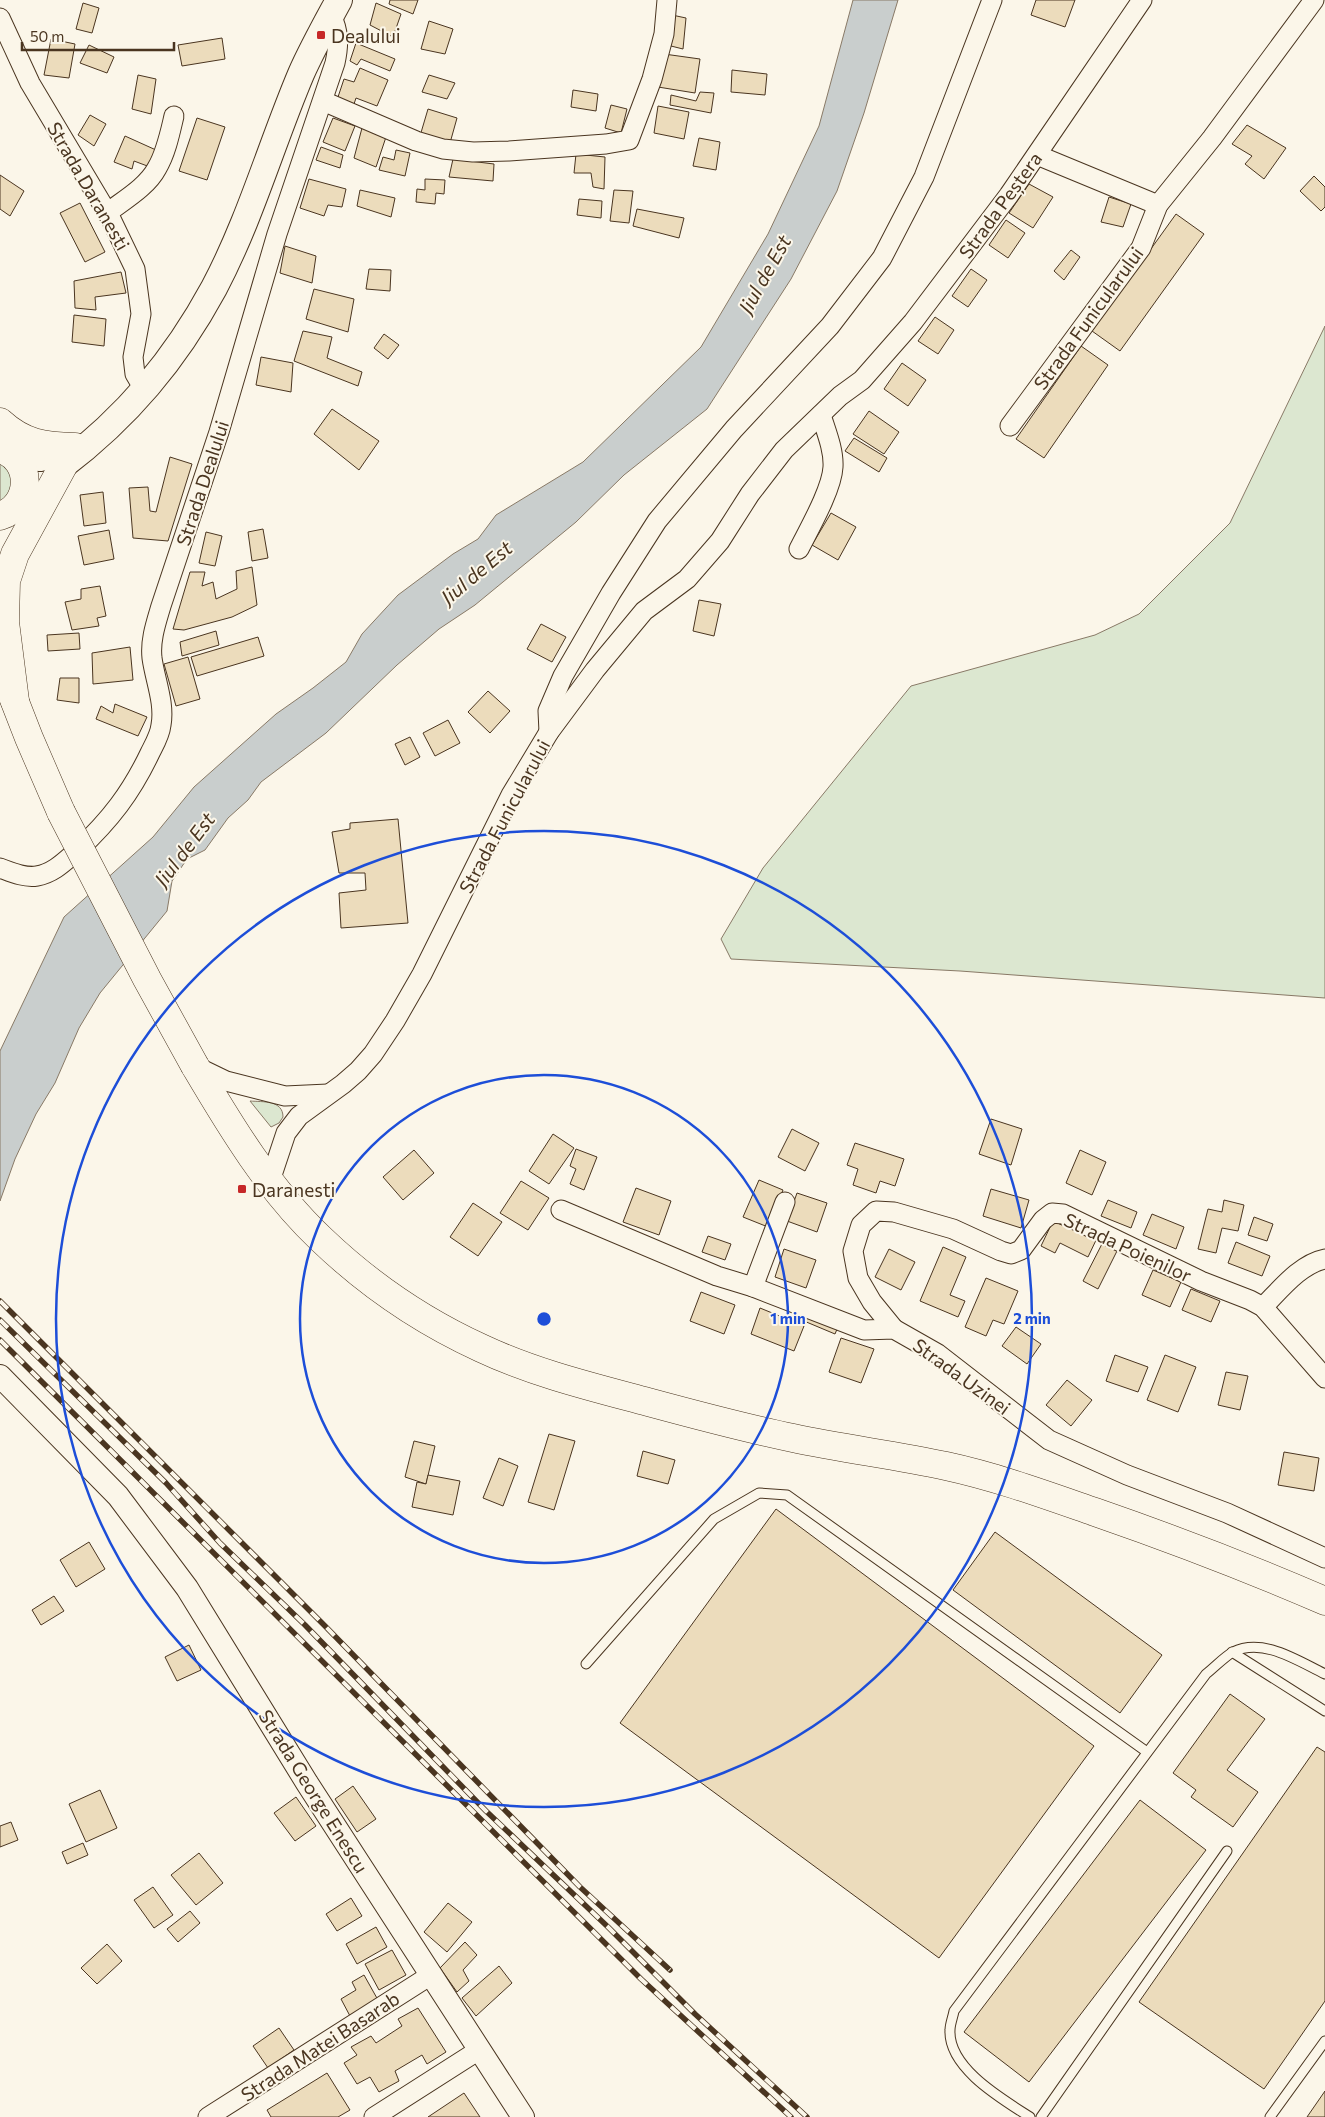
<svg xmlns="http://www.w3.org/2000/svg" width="1325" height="2117" viewBox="0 0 1325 2117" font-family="Commissioner,sans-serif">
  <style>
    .green { fill: #dce7d0; stroke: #887966 }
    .water { fill: #c9cecd; stroke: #887966 }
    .building { fill: #ecdcbc; stroke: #4a3520 }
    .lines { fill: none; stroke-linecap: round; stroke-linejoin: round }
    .service-casing { stroke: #4a3520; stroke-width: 11 }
    .minor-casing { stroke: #4a3520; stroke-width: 21 }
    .tertiary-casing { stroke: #4a3520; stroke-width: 24 }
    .secondary-casing { stroke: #4a3520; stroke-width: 28 }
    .primary-casing { stroke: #4a3520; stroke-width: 29 }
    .trunk-casing { stroke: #4a3520; stroke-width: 29 }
    .service { stroke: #fbf6e9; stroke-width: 9 }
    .minor { stroke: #fbf6e9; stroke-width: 19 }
    .tertiary { stroke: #fbf6e9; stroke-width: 22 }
    .secondary { stroke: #fbf6e9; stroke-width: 26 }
    .primary { stroke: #fbf6e9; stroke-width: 28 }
    .trunk { stroke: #fbf6e9; stroke-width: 28 }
    .rail-casing { stroke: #4a3520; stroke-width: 5.5 }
    .rail { stroke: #fbf6e9; stroke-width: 4; stroke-dasharray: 11; stroke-linecap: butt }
    .primary-bridge-casing { stroke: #4a3520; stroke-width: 29; stroke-linecap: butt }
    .primary-bridge { stroke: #fbf6e9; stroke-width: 28 }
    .ring { fill: none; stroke: #1d4ed8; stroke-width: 2.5 }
    .poi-dot { fill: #c62828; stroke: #fbf6e9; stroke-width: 2 }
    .labels { text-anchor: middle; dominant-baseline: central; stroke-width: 4; stroke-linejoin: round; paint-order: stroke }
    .poi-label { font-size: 19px; fill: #4a3520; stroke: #fbf6e9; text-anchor: start }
    .street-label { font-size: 19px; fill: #4a3520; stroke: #fbf6e9 }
    .water-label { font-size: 20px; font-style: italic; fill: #4a3520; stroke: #fbf6e9 }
    .centre { fill: #1d4ed8; stroke: #fbf6e9; stroke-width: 2.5 }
    .ring-label { font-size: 15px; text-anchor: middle; font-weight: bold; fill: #1d4ed8; stroke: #fbf6e9; stroke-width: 4; stroke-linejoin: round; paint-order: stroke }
  </style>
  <rect width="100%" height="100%" fill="#fbf6e9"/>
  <g class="green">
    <path d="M1325,326V998L960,971L731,959L721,939L763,868L911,686L1095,635L1139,614L1230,523Z"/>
    <path d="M0,450L22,467L0,516Z"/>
    <path d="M250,1101C263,1102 283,1100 283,1117L279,1123L271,1127Z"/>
  </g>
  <path class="water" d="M853,0H898L864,113L837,191L791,279L707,409L624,475L576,522L475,605L439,629L397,665L326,733L261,782L248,800L228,818L205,850L187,859L172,881L167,911L100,993L79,1028L55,1083L36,1114L15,1159L0,1201V1051L64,917L153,837L194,787L276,714L313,688L346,662L362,634L398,595L453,554L478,539L496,515L583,462L701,347L768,234L819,126Z"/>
  <g class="building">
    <path d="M390,0H418L413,14L389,4Z"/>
    <path d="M1036,0H1075L1065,27L1031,15Z"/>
    <path d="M83,3L99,8L92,33L76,29Z"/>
    <path d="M376,3L401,14L393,37L370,25Z"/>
    <path d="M672,15L686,18L683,49L667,45Z"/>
    <path d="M429,21L453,29L445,54L421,49Z"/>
    <path d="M222,38L225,59L182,66L178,45Z"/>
    <path d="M51,39L75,44L69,78L44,75Z"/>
    <path d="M356,43L395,59L390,71L361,59L357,65L350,61Z"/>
    <path d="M89,45L114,57L107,73L80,63Z"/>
    <path d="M664,54L700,59L695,93L658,87Z"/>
    <path d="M360,68L388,80L377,106L356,98L353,107L337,100L344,79L354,82Z"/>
    <path d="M732,70L767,74L765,95L731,92Z"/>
    <path d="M138,75L156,79L151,114L132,109Z"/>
    <path d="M429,75L455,83L447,99L422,92Z"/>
    <path d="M573,90L598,94L596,111L571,107Z"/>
    <path d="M700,92L714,93L711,113L670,105L671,95L696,101Z"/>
    <path d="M611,105L627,109L621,133L605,128Z"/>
    <path d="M658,106L689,112L684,139L654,133Z"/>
    <path d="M428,109L457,118L450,143L420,136Z"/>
    <path d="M90,115L106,124L94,146L78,135Z"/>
    <path d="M197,118L225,127L207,180L179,171Z"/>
    <path d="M333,118L355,126L345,151L323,142Z"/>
    <path d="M1247,125L1286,148L1264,179L1245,164L1252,156L1232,144Z"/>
    <path d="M362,128L386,137L376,167L354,158Z"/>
    <path d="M125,136L156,150L150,167L134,161L132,169L114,162Z"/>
    <path d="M699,138L720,142L716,170L693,166Z"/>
    <path d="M321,147L343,155L340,168L316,160Z"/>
    <path d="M396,150L410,153L405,176L379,170L383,157L394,160Z"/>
    <path d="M576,154L605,157L604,189L593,187L591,173H574Z"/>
    <path d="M453,159L494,164L493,181L449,177Z"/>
    <path d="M0,175L24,191L10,216L0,209Z"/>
    <path d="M1314,176L1325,187V207L1321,211L1300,191Z"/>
    <path d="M309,179L346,189L342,207L328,205L324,216L300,208Z"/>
    <path d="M425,179L445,180L444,194L436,193L435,204L416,202L417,189L425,190Z"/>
    <path d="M1029,184L1053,197L1033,228L1009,213Z"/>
    <path d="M360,190L395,198L391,217L357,206Z"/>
    <path d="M614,190L633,191L629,223L610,221Z"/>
    <path d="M1109,197L1131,204L1123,227L1101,222Z"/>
    <path d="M579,199L602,201L601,218L577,215Z"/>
    <path d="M80,203L105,252L85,262L60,213Z"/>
    <path d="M637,209L684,218L679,238L633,226Z"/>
    <path d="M1176,214L1204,234L1120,351L1092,331Z"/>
    <path d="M1006,220L1025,233L1008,258L989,245Z"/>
    <path d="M285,246L316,256L312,283L280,273Z"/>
    <path d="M1071,250L1080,257L1064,280L1054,271Z"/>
    <path d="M369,269L391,270L390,291L366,289Z"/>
    <path d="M971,269L987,280L968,307L952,296Z"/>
    <path d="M121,272L126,293L95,297L96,310L75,308L74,281Z"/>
    <path d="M314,289L354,299L348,332L306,319Z"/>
    <path d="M74,315L106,319L104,346L72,342Z"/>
    <path d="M935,317L954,330L938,354L918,341Z"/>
    <path d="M303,331L332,337L327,358L362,372L358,386L294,361Z"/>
    <path d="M384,334L399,345L388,359L374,348Z"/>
    <path d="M1081,346L1108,365L1044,458L1016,439Z"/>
    <path d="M261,357L293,363L291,392L256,385Z"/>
    <path d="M902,363L926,380L908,406L884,389Z"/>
    <path d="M332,409L379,441L359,470L314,434Z"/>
    <path d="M869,411L899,432L884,454L853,434Z"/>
    <path d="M854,438L887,458L879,472L845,451Z"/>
    <path d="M170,457L192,464L168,541L133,538L129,488L148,487L150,511L156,512Z"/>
    <path d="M103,492L106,523L84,526L80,495Z"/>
    <path d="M831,513L856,527L838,560L812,545Z"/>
    <path d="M263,529L268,558L252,561L248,532Z"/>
    <path d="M109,530L114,559L84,565L78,536Z"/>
    <path d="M206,532L222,536L215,566L199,563Z"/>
    <path d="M252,567L257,605L232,617L184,630L173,629L190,572H205L202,586L213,582L216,599L237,589L236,571Z"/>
    <path d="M100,586L106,616L97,618L99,626L72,630L65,602L81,599V589Z"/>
    <path d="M699,600L721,604L714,636L693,631Z"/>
    <path d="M541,624L566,637L552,662L527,649Z"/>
    <path d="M216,631L219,645L182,656L180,642Z"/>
    <path d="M79,633L80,649L48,651L47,635Z"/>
    <path d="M258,637L264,656L197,676L191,657Z"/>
    <path d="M130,647L133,680L93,684L92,653Z"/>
    <path d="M188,657L200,699L176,706L164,664Z"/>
    <path d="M60,678H79V703L57,700Z"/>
    <path d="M488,691L510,711L490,733L468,712Z"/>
    <path d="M115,704L147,717L138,736L96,719L101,706L113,713Z"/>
    <path d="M448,720L460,743L435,756L423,733Z"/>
    <path d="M410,737L420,757L405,765L395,744Z"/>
    <path d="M398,819L408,923L341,928L339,893L366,890L365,873H339L332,832L350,829V823Z"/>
    <path d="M991,1119L1022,1129L1011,1165L979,1154Z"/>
    <path d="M792,1129L819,1143L805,1171L778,1157Z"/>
    <path d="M553,1134L574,1148L549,1184L529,1171Z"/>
    <path d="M855,1143L904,1159L895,1186L880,1181L876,1193L853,1185L858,1169L847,1165Z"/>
    <path d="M576,1149L597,1157L584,1190L570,1184L576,1169L570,1166Z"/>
    <path d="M414,1150L434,1173L403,1200L383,1177Z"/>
    <path d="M1080,1150L1106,1162L1092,1195L1066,1183Z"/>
    <path d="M759,1180L783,1190L768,1227L743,1217Z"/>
    <path d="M521,1181L549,1198L528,1230L500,1213Z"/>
    <path d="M636,1188L671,1201L659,1235L623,1222Z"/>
    <path d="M991,1189L1029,1200L1021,1228L983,1216Z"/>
    <path d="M797,1193L827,1203L817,1232L787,1221Z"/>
    <path d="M1108,1200L1137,1212L1131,1228L1101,1216Z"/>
    <path d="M1224,1200L1244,1205L1238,1231L1222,1228L1216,1253L1198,1249L1208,1209L1222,1212Z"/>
    <path d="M473,1203L502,1222L478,1256L450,1237Z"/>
    <path d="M1152,1214L1184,1227L1176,1249L1143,1235Z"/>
    <path d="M1254,1217L1273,1224L1267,1241L1248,1235Z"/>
    <path d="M1053,1221L1066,1227L1068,1222L1098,1236L1088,1257L1060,1243L1055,1253L1041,1246Z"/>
    <path d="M708,1236L731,1244L725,1260L702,1252Z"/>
    <path d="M1104,1240L1119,1247L1098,1289L1083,1281Z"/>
    <path d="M1236,1242L1270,1256L1262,1276L1228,1263Z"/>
    <path d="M943,1247L966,1257L950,1295L965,1301L958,1317L920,1301Z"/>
    <path d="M784,1249L816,1260L806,1288L775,1277Z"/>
    <path d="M889,1249L915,1262L901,1290L875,1277Z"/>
    <path d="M1153,1270L1181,1282L1170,1307L1142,1295Z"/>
    <path d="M986,1278L1018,1291L1004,1324L993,1320L986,1336L965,1327Z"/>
    <path d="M1191,1289L1220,1301L1211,1322L1182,1310Z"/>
    <path d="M701,1292L735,1305L724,1334L690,1321Z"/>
    <path d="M760,1308L804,1326L794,1351L751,1334Z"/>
    <path d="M809,1309L840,1322L835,1334L804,1321Z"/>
    <path d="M1016,1327L1041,1344L1027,1364L1002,1346Z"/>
    <path d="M841,1338L874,1349L861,1383L829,1372Z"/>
    <path d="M1115,1355L1148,1367L1138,1392L1106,1381Z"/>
    <path d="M1165,1355L1196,1367L1178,1412L1147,1400Z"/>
    <path d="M1226,1372L1248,1376L1240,1410L1218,1405Z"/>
    <path d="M1067,1380L1092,1400L1071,1426L1046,1405Z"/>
    <path d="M549,1434L575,1441L554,1510L528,1502Z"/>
    <path d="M414,1441L435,1446L426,1484L405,1477Z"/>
    <path d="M643,1451L675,1460L668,1484L637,1476Z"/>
    <path d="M1284,1452L1319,1458L1314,1491L1278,1485Z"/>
    <path d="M499,1458L518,1466L503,1506L483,1498Z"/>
    <path d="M428,1475L460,1481L453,1515L412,1507L417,1482L426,1484Z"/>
    <path d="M776,1509L1094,1746L939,1958L620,1723Z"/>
    <path d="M995,1532L1162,1655L1120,1713L953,1590Z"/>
    <path d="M89,1542L105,1569L76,1587L60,1560Z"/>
    <path d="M54,1596L64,1611L41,1625L32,1610Z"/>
    <path d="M189,1645L201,1670L177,1681L165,1657Z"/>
    <path d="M1230,1694L1265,1719L1227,1770L1258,1792L1233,1827L1191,1797L1196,1790L1173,1773Z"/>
    <path d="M1317,1747L1325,1752V2001L1264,2089L1139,2002Z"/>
    <path d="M353,1786L376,1819L357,1832L335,1799Z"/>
    <path d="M100,1790L117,1828L86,1842L69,1804Z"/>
    <path d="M296,1797L316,1826L295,1841L274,1813Z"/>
    <path d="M1140,1800L1206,1850L1029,2082L964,2032Z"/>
    <path d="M11,1822L18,1840L0,1847V1826Z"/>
    <path d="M83,1843L88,1855L67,1864L62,1852Z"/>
    <path d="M199,1853L223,1883L196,1905L171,1875Z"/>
    <path d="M153,1887L173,1915L154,1928L134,1900Z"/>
    <path d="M351,1898L362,1916L337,1931L326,1914Z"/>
    <path d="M448,1903L472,1922L447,1952L424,1932Z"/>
    <path d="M190,1911L200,1923L178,1942L167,1929Z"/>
    <path d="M376,1927L387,1947L357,1964L346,1944Z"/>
    <path d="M465,1942L477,1955L463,1970L469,1981L457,1992L440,1968Z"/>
    <path d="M107,1944L122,1961L97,1984L81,1968Z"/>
    <path d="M392,1950L406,1975L379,1990L365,1964Z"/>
    <path d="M499,1966L512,1983L476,2016L462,1998Z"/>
    <path d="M364,1975L378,2000L350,2016L341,1999L356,1990L352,1982Z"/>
    <path d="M418,2008L446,2052L427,2064L422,2055L395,2071L399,2081L379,2092L370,2077L357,2084L344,2063L357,2055L351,2047L371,2036L376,2043L402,2026L398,2019Z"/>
    <path d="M279,2028L294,2050L268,2068L253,2046Z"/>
    <path d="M327,2073L350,2110L338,2117H271L267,2110Z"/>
    <path d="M1325,2091V2117H1307Z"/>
    <path d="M464,2093L480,2117H428Z"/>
  </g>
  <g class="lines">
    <defs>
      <g id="service">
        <path d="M1232,1652L1325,1711"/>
        <path d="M586,1664L714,1519L759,1493L787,1495L1147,1752"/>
        <path d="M1030,2117C1002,2099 948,2068 950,2030C950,2024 953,2017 954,2011L1206,1674C1215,1667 1224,1657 1233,1652C1263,1637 1298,1661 1325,1674"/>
        <path d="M1041,2117L1227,1851"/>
        <path d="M1270,2117L1325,2041"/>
      </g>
      <g id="minor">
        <path d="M0,18L30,83L111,219L135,269L141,314L133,357L135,374L145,391"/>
        <path d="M323,101L416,141L443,149L473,152L509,151L606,144L629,140L652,79L664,34L667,0"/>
        <path d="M1037,155L1158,205"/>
        <path d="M107,213C124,200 147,187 157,168C166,153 170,133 174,116"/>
        <path d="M1010,426L1141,248L1158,205L1212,138L1314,0"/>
        <path d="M799,549C809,529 832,489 833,467C834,450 826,431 821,415"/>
        <path d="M549,732L548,711L563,676L611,593L657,521L734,429L830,326L882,258L924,177L992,0"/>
        <path d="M0,868C11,872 24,878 37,876C54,873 65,861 78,850C110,820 131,793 150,753C154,745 160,735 161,725C165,703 155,680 152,658C150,640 156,623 161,606L219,432L277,234L335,63C339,45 339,31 331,15"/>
        <path d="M195,1066L226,1081L285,1096L328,1094"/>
        <path d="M270,1181L286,1133L299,1116L343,1084L358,1071L373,1054L395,1021L422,974L511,795L549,732L595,670L644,611L687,579L720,541L750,494L784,450L840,396L862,380L913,322L1009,195L1142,0"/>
        <path d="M561,1210L717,1276L753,1287L864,1330L894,1329L938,1354L1049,1440L1127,1475L1227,1513L1325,1558"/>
        <path d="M753,1287L785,1202"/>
        <path d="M1263,1307C1280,1290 1300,1264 1325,1259"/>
        <path d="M894,1329L872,1302L858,1278L853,1251L861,1225L876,1211L894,1212L953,1229L1001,1251L1011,1254L1021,1250L1043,1220L1052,1213L1063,1214L1201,1281L1250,1300L1263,1307L1325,1378"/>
        <path d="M208,2117L431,1975"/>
        <path d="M374,2117L479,2050"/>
      </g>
      <path id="tertiary" d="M0,1376L118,1496L187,1588L307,1783L523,2117"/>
      <g id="secondary">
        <path d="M13,456L40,458L76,447"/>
        <path d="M61,467C127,417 175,360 214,288C250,220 271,145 301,74C312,49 326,24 339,0"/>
      </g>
      <g id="primary">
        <path d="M0,449C34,459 32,506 0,516"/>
        <path d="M8,684L29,738L61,812"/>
        <path d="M15,701L5,622L6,581L15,554L63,466"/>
        <path d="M195,1066C231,1127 269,1190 321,1239C368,1284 422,1321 481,1348C534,1373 592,1387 648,1402C696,1415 744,1428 793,1438C844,1449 895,1455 946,1466C997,1477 1046,1495 1095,1512C1173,1539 1249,1568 1325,1601"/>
      </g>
      <path id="trunk" d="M0,422C24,444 44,446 75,447"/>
    </defs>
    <use href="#service" class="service-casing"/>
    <use href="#minor" class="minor-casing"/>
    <use href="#tertiary" class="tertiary-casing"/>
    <use href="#secondary" class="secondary-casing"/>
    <use href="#primary" class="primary-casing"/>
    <use href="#trunk" class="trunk-casing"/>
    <use href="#service" class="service"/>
    <use href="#minor" class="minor"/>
    <use href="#tertiary" class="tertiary"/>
    <use href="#secondary" class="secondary"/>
    <use href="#primary" class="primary"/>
    <use href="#trunk" class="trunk"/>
    <defs>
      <g id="rail">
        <path d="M0,1301L325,1626L580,1887L670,1970"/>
        <path d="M0,1320L166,1483L220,1543L305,1625L486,1811L608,1927L695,2014L807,2117"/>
        <path d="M0,1340L641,1979L791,2117"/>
      </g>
    </defs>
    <use href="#rail" class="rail-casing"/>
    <use href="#rail" class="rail"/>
    <defs>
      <path id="primary-bridge" d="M61,812L147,979L195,1066"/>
    </defs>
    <use href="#primary-bridge" class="primary-bridge-casing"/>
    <use href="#primary-bridge" class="primary-bridge"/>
  </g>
  <g class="ring">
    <circle cx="544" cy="1319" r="244"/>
    <circle cx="544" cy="1319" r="488"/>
  </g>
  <g class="poi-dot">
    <rect x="316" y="30" width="10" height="10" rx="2.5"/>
    <rect x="237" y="1184" width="10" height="10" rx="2.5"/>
  </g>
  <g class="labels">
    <g class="poi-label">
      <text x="331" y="35">Dealului</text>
      <text x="252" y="1189">Daranesti</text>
    </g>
    <g class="street-label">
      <text transform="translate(89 186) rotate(60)">Strada Daranesti</text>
      <text transform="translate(1000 205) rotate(-54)">Strada Peștera</text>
      <text transform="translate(1088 318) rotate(-54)">Strada Funicularului</text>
      <text transform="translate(202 483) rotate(-72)">Strada Dealului</text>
      <text transform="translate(504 816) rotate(-62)">Strada Funicularului</text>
      <text transform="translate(1128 1247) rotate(25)">Strada Poienilor</text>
      <text transform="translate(962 1376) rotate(36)">Strada Uzinei</text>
      <text transform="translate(314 1791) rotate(58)">Strada George Enescu</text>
      <text transform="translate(320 2046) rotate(-33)">Strada Matei Basarab</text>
    </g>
    <g class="water-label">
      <text transform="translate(764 274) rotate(-61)">Jiul de Est</text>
      <text transform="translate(476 572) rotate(-40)">Jiul de Est</text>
      <text transform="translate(184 849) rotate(-53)">Jiul de Est</text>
    </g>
  </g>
  <circle cx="544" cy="1319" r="8" class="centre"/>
  <g class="ring-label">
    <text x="788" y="1324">1 min</text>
    <text x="1032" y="1324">2 min</text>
  </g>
  <path d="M22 42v8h152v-8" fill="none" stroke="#4a3520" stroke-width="2.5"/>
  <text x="30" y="42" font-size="15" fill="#4a3520" stroke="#fbf6e9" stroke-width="4" paint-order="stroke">50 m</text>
</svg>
